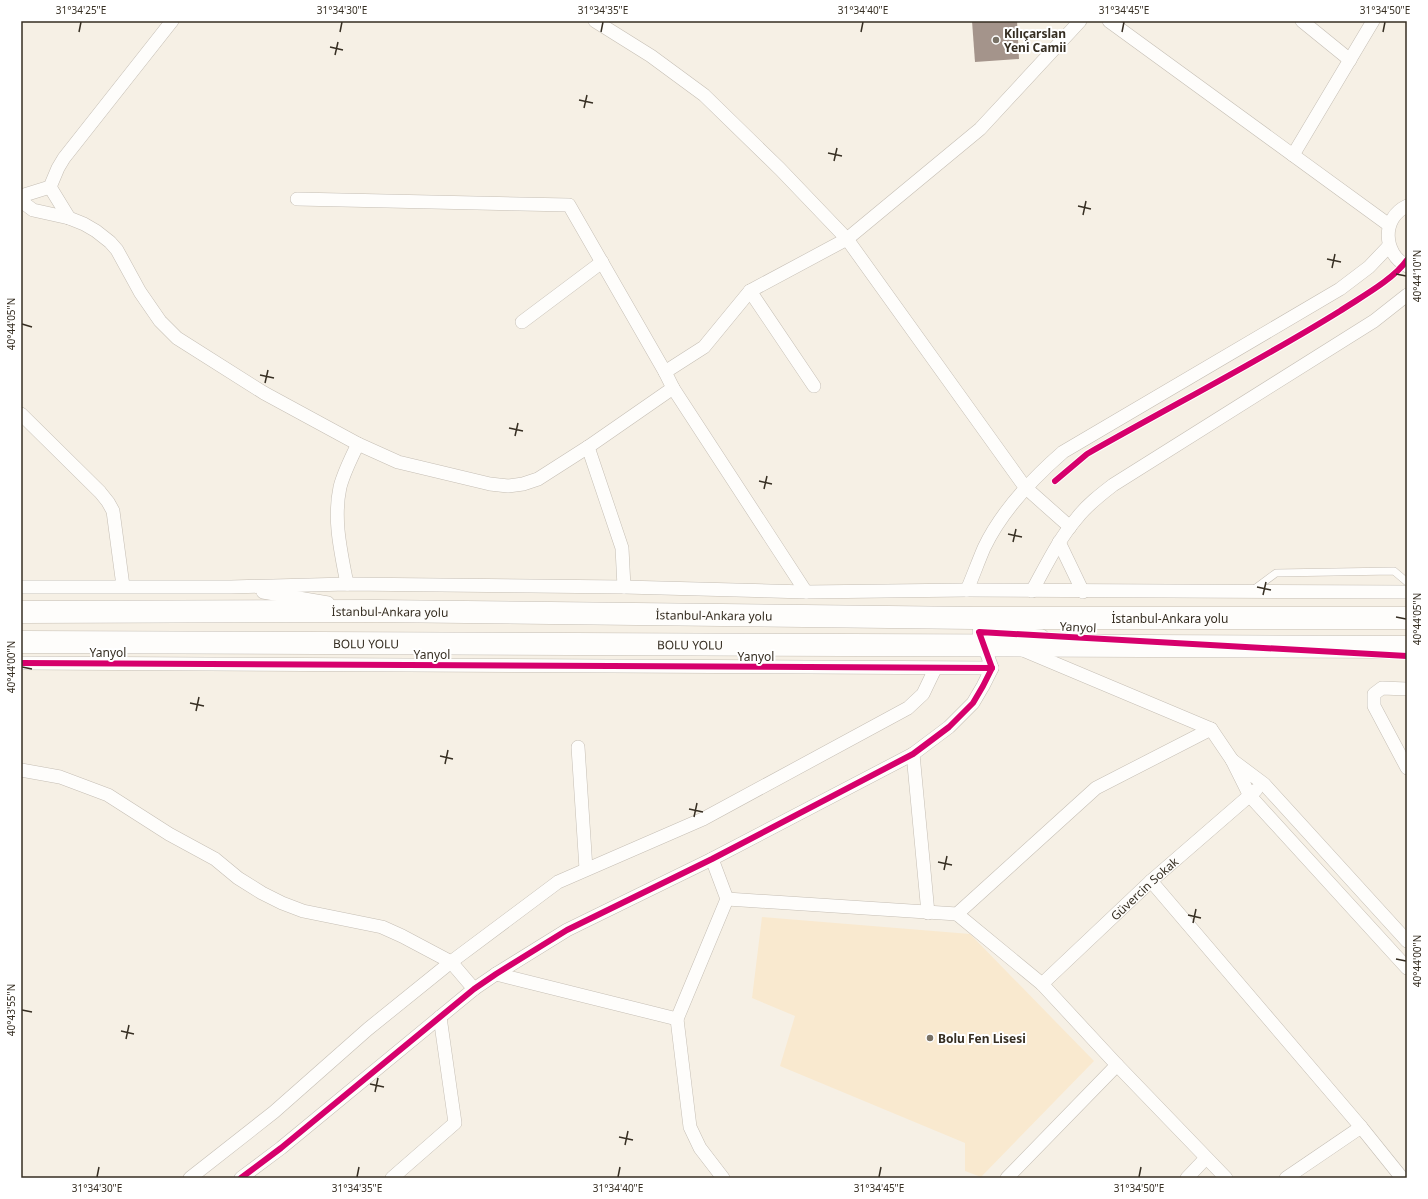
<svg xmlns="http://www.w3.org/2000/svg" width="1428" height="1199" viewBox="0 0 1428 1199" font-family="'Noto Sans',sans-serif">
  <style>
    .built { fill: #f9e9cf }
    .building { fill: #a4948b }
    .lines { fill: none; stroke-linecap: round; stroke-linejoin: round }
    .service-casing { stroke: #c5beb4; stroke-width: 8 }
    .minor-casing { stroke: #c5beb4; stroke-width: 14 }
    .trunk-casing { stroke: #c5beb4; stroke-width: 23 }
    .service { stroke: #fefdfb; stroke-width: 7 }
    .minor { stroke: #fefdfb; stroke-width: 13 }
    .trunk { stroke: #fefdfb; stroke-width: 22 }
    .cycleway-casing { stroke: #fff; stroke-width: 8 }
    .cycleway { stroke: #d6006c; stroke-width: 6 }
    .ticks { fill: none; stroke: #362e22; stroke-width: 1.5 }
    .poi-dot { fill: #797266; stroke: #fff; stroke-width: 1.5 }
    .labels { text-anchor: middle; dominant-baseline: central; stroke-width: 4; stroke-linejoin: round; paint-order: stroke }
    .poi-label { font-size: 12px; font-weight: bold; fill: #362e22; stroke: #fff; text-anchor: start }
    .street-label { font-size: 12px; fill: #362e22; stroke: #fff }
    .neatline { fill: none; stroke: #362e22; stroke-width: 1.5 }
    .ticks-label { font-size: 10px; text-anchor: middle; fill: #362e22 }
  </style>
  <rect width="100%" height="100%" fill="#f6f0e5"/>
  <path class="built" d="M762,917L970,934L1094,1061L981,1177L965,1171V1143L780,1066L795,1016L752,998Z"/>
  <path class="building" d="M972,21H1017L1019,59L975,62Z"/>
  <g class="lines">
    <defs>
      <path id="service" d="M1253,590L1276,573L1394,571L1407,582"/>
      <g id="minor">
        <path d="M595,21L651,56L704,95L780,169L847,239L1025,487L1070,527"/>
        <path d="M1109,21L1389,225"/>
        <path d="M1302,21L1350,60"/>
        <path d="M1293,155L1373,21"/>
        <path d="M50,187L69,218"/>
        <path d="M21,196L50,187L58,168L64,158L172,21"/>
        <path d="M297,199L569,205L665,372"/>
        <path d="M21,201L33,210L69,218L84,224L96,231L110,242L117,250L140,292L160,321L177,338L264,393L358,444L398,462L490,484L508,486L523,484L538,479L588,447L622,548L624,587"/>
        <path d="M1407,206C1381,218 1383,254 1407,266"/>
        <path d="M750,291L814,386"/>
        <path d="M522,322L602,262"/>
        <path d="M673,388L665,372L704,347L750,291L847,239L980,129L1080,21"/>
        <path d="M21,414L100,492L108,502L113,511L123,586"/>
        <path d="M588,447L673,388L806,592"/>
        <path d="M1059,542L1083,592"/>
        <path d="M347,584C341,552 333,520 340,487C344,472 351,458 358,444"/>
        <path d="M21,587H231L347,584L624,587L806,592L967,590L1407,592"/>
        <path d="M967,590C973,576 978,562 984,548C1002,510 1032,479 1063,452L1340,289L1369,267L1389,246"/>
        <path d="M1032,591C1046,566 1058,540 1077,518C1087,505 1100,495 1113,485L1374,321L1407,295"/>
        <path d="M263,592L328,603"/>
        <path d="M1023,650L1211,729L1232,760"/>
        <path d="M21,663L992,668L979,632L1042,636"/>
        <path d="M1407,689L1382,688L1374,694V706L1407,768"/>
        <path d="M578,747L586,869"/>
        <path d="M913,754L928,913"/>
        <path d="M21,770L60,777L108,795L169,834L215,859L238,878L262,893L282,903L303,911L382,927L402,936L451,962L474,989"/>
        <path d="M1151,881L1361,1127"/>
        <path d="M727,899L957,914L1096,788L1211,729"/>
        <path d="M957,914L1042,984L1117,1065L1226,1178"/>
        <path d="M1407,941L1264,784L1232,760L1250,796L1407,968"/>
        <path d="M496,974L677,1019L690,1127L700,1148L723,1178"/>
        <path id="s1" d="M1042,984L1151,881L1256,790"/>
        <path d="M677,1019L727,899L712,859"/>
        <path d="M190,1178L274,1112L368,1029L451,962L558,882L703,819L908,708L923,694L935,669"/>
        <path d="M241,1178L281,1148L474,989L496,974L567,930L712,859L913,754L949,727L973,703L983,686L992,668"/>
        <path d="M392,1178L455,1123L440,1017"/>
        <path d="M1007,1178L1117,1065"/>
        <path d="M1187,1178L1206,1158"/>
        <path d="M1286,1178L1361,1127L1402,1178"/>
      </g>
      <g id="trunk">
        <path id="s2" d="M21,612L377,611L973,618H1407"/>
        <path id="s3" d="M21,642L1407,647"/>
      </g>
    </defs>
    <use href="#service" class="service-casing"/>
    <use href="#minor" class="minor-casing"/>
    <use href="#trunk" class="trunk-casing"/>
    <use href="#service" class="service"/>
    <use href="#minor" class="minor"/>
    <use href="#trunk" class="trunk"/>
    <defs>
      <g id="cycleway">
        <path d="M1055,481L1087,454C1171,406 1258,362 1340,311C1361,297 1393,280 1407,260"/>
        <path d="M21,663L992,668L979,632L1407,656"/>
        <path d="M241,1178L281,1148L474,989L496,974L567,930L712,859L913,754L949,727L973,703L983,686L992,668"/>
      </g>
    </defs>
    <use href="#cycleway" class="cycleway-casing"/>
    <use href="#cycleway" class="cycleway"/>
  </g>
  <path class="ticks" d="M79,32L81,22M340,32L342,22M601,32L603,22M861,32L863,22M1122,32L1124,22M1383,32L1385,22M330,47L343,50M335,55L338,42M579,100L593,103M584,108L587,95M828,153L842,156M834,161L837,148M1078,206L1091,209M1083,215L1086,201M1327,259L1341,262M1332,268L1335,254M1396,274L1406,276M22,324L32,327M260,375L274,378M265,383L268,370M509,428L523,431M515,436L518,423M759,481L772,484M764,489L767,476M1008,534L1022,537M1013,542L1016,529M1257,587L1271,590M1263,595L1266,582M1396,617L1406,619M22,667L32,669M190,703L204,706M196,711L199,697M440,756L453,759M445,764L448,750M689,809L703,812M694,817L697,803M938,862L952,865M944,870L947,856M1188,915L1201,918M1193,923L1196,909M1396,959L1406,961M22,1010L32,1012M121,1031L134,1034M126,1039L129,1025M370,1084L384,1087M375,1092L378,1078M619,1137L633,1140M625,1145L628,1131M97,1177L99,1167M357,1177L359,1167M618,1177L620,1167M879,1177L881,1167M1139,1177L1141,1167"/>
  <g class="poi-dot">
    <circle cx="996" cy="40" r="4"/>
    <circle cx="930" cy="1038" r="4"/>
  </g>
  <g class="labels">
    <g class="poi-label">
      <text x="1004" y="33">Kılıçarslan<tspan x="1004" dy="14">Yeni Camii</tspan></text>
      <text x="938" y="1038">Bolu Fen Lisesi</text>
    </g>
    <g class="street-label">
      <text stroke="none"><textPath href="#s2" startOffset="369">İstanbul-Ankara yolu</textPath></text>
      <text stroke="none"><textPath href="#s2" startOffset="693">İstanbul-Ankara yolu</textPath></text>
      <text stroke="none"><textPath href="#s2" startOffset="1149">İstanbul-Ankara yolu</textPath></text>
      <text transform="translate(1078 627) rotate(3)">Yanyol</text>
      <text stroke="none"><textPath href="#s3" startOffset="345">BOLU YOLU</textPath></text>
      <text stroke="none"><textPath href="#s3" startOffset="669">BOLU YOLU</textPath></text>
      <text x="108" y="652">Yanyol</text>
      <text x="432" y="654">Yanyol</text>
      <text x="756" y="656">Yanyol</text>
      <text stroke="none"><textPath href="#s1" startOffset="140">Güvercin Sokak</textPath></text>
    </g>
  </g>
  <rect width="1428" height="1199" fill="none" stroke="#ffffff" stroke-width="44"/>
  <rect x="22" y="22" width="1384" height="1155" class="neatline"/>
  <g class="ticks-label">
    <text x="81" y="14">31°34'25"E</text>
    <text x="342" y="14">31°34'30"E</text>
    <text x="603" y="14">31°34'35"E</text>
    <text x="863" y="14">31°34'40"E</text>
    <text x="1124" y="14">31°34'45"E</text>
    <text x="1385" y="14">31°34'50"E</text>
    <text transform="translate(1417 276) rotate(-90)" y="4">40°44'10"N</text>
    <text transform="translate(11 324) rotate(-90)" y="4">40°44'05"N</text>
    <text transform="translate(1417 619) rotate(-90)" y="4">40°44'05"N</text>
    <text transform="translate(11 667) rotate(-90)" y="4">40°44'00"N</text>
    <text transform="translate(1417 961) rotate(-90)" y="4">40°44'00"N</text>
    <text transform="translate(11 1010) rotate(-90)" y="4">40°43'55"N</text>
    <text x="97" y="1192">31°34'30"E</text>
    <text x="357" y="1192">31°34'35"E</text>
    <text x="618" y="1192">31°34'40"E</text>
    <text x="879" y="1192">31°34'45"E</text>
    <text x="1139" y="1192">31°34'50"E</text>
  </g>
</svg>
